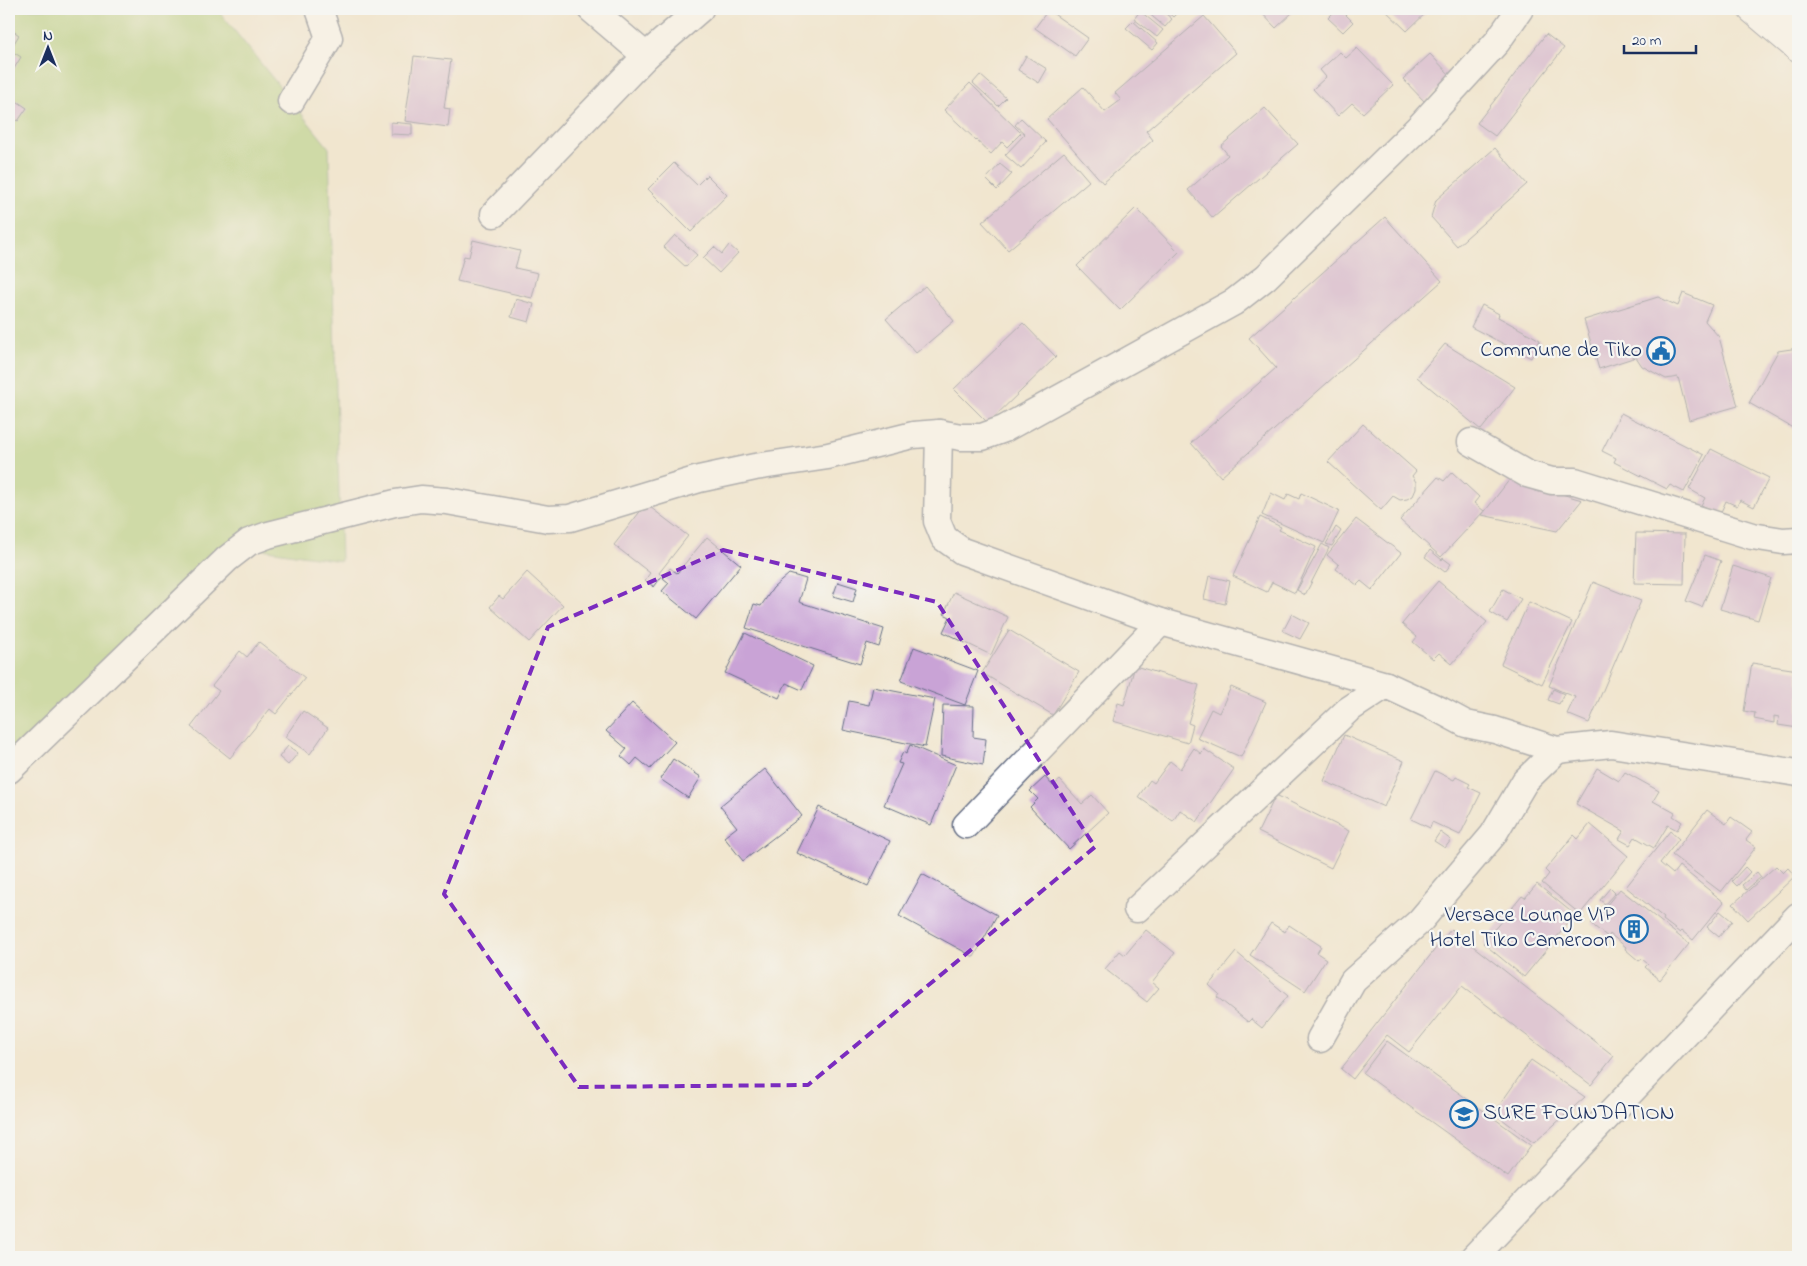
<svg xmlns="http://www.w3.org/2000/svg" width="1807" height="1266" viewBox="0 0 1807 1266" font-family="'Indie Flower',sans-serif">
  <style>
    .green { fill: #a7cc76; stroke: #617e6a }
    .building { fill: #c9a3d6 }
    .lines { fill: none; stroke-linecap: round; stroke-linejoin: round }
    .street-casing { stroke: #666f86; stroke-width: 29 }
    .highway-casing { stroke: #666f86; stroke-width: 30 }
    .street { stroke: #fff; stroke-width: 26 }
    .highway { stroke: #fff; stroke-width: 28 }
    .marked { fill: none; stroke: #7b2cbf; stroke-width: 4; stroke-dasharray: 10 6; stroke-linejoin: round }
    .labels { text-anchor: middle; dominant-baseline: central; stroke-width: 4.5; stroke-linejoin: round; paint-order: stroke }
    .poi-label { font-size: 22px; fill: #1b2f5e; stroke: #f6f6f2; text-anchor: end }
  </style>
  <rect width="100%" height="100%" fill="#f6f6f2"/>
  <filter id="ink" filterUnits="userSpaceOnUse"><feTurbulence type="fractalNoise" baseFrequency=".02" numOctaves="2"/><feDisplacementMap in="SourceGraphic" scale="10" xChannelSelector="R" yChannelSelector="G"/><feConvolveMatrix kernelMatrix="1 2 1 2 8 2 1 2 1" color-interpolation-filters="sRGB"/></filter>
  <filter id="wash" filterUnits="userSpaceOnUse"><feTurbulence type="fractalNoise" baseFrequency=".0096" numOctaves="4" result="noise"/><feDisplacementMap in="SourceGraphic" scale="20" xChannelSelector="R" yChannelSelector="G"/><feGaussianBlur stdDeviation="1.12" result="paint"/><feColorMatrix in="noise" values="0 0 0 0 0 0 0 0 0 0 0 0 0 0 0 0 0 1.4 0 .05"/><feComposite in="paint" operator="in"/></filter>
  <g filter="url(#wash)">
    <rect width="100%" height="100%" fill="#f1e6cf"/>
    <path class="green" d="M9,9H217L329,148L341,561L242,546L9,770Z"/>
    <g id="blocks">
      <g class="building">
        <path d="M1150,9H1160L1172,19L1165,27L1147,12Z"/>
        <path d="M1164,9H1181L1173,17Z"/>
        <path d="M1258,9H1293L1294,11L1276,28Z"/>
        <path d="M1337,9H1340L1353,22L1343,32L1328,18Z"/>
        <path d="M1384,9H1430L1407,31Z"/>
        <path d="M1048,10L1088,38L1075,56L1035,28Z"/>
        <path d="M1140,11L1163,30L1157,37L1134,19Z"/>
        <path d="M1204,16L1236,53L1146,131L1153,140L1103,183L1047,119L1083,87L1105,112L1121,100L1115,93Z"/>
        <path d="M1133,21L1158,43L1152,50L1126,28Z"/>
        <path d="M9,28L19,35L10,50L21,57L9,77Z"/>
        <path d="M1546,34L1564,48L1495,136L1477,123Z"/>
        <path d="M1357,48L1393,85L1363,113L1352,103L1338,116L1313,89L1326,77L1320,70L1340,52L1346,58Z"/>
        <path d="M1430,54L1452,77L1425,102L1403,79Z"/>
        <path d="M414,56L451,60L444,108L450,109L448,127L405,121Z"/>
        <path d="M1026,56L1047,69L1039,83L1018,70Z"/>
        <path d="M980,75L1006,98L998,106L973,83Z"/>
        <path d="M970,83L1021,133L1007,147L1002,142L991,154L944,110Z"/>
        <path d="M9,96L27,108L18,121L9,115Z"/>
        <path d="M1265,108L1298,144L1213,218L1188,190L1228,155L1221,146Z"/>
        <path d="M1021,118L1046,142L1021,169L1005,155L1025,134L1015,125Z"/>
        <path d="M391,122L412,124V135L391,134Z"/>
        <path d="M1495,148L1527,184L1457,246L1431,217L1436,200Z"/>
        <path d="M1064,152L1089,181L1008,250L982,222Z"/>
        <path d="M674,163L697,185L707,175L727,195L691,232L648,189Z"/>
        <path d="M1000,164L1012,174L997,190L986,179Z"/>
        <path d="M1136,208L1179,252L1120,310L1077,266Z"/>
        <path d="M1385,217L1442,281L1221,477L1191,443L1276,368L1249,338Z"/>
        <path d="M675,235L697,255L686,267L664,247Z"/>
        <path d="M473,240L520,251L515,268L538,273L532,298L457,281L464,256L469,257Z"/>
        <path d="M729,245L738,253L719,273L703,258L714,247L722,254Z"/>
        <path d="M925,286L954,321L916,353L886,319Z"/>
        <path d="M1683,293L1712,305L1705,321L1719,337L1738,406L1689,420L1678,377L1666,379L1642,366L1636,357L1599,369L1584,320L1658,297L1678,306Z"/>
        <path d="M516,299L534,304L529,322L511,317Z"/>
        <path d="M1482,305L1499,314L1498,317L1540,340L1531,358L1471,327Z"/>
        <path d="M1023,323L1056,357L988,423L954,389Z"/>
        <path d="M1445,344L1515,387L1481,430L1417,377Z"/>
        <path d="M1798,348V431L1749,403L1778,351Z"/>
        <path d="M1621,413L1704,455L1684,492L1670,485L1667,489L1614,462L1616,458L1602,451Z"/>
        <path d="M1363,424L1416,471L1412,476L1416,482V489L1413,496L1407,499L1400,500L1393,496L1381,510L1328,462Z"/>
        <path d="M1711,449L1769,478L1754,507L1740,500L1737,506L1726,501L1720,514L1701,505L1705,498L1689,489Z"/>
        <path d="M1452,472L1479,497L1474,503L1484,511L1441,557L1400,520L1438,477L1444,481Z"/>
        <path d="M1510,479L1582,500L1557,531L1482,515Z"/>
        <path d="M1271,493L1285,500L1288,494L1299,499L1301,493L1339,511L1324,543L1262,515Z"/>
        <path d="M646,504L688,536L659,573L662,576L654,587L645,580L650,573L614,545Z"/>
        <path d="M1260,517L1281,527L1279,530L1316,547L1295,593L1272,582L1267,592L1233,576Z"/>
        <path d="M1356,519L1401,553L1372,590L1361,581L1357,585L1336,569L1339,565L1327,555Z"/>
        <path d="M1336,527L1341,531L1332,546L1326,544Z"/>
        <path d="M1636,533L1685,534L1684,584L1634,583Z"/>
        <path d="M707,537L741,565L696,619L662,591L669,583L663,578L670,568L677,573Z"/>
        <path d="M1322,544L1329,548L1305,595L1297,590Z"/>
        <path d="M1430,550L1442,560L1443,558L1451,564L1445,572L1425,557Z"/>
        <path d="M1705,555L1721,561L1702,607L1686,601Z"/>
        <path d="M1733,566L1771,578L1758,620L1720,609Z"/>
        <path d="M527,572L563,605L529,642L490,607L499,596L503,599Z"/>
        <path d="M789,574L806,579L799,602L884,629L879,647L867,643L860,664L746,628L754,604L761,606L773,588Z"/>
        <path d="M1209,576L1230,581L1225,604L1204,599Z"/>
        <path d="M1438,581L1487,622L1452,664L1439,653L1433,659L1413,642L1417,637L1402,624Z"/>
        <path d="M838,582L857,588L853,602L833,596Z"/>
        <path d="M1593,582L1641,601L1589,723L1567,714L1575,697L1549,686Z"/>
        <path d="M1503,589L1521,599L1507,622L1490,612Z"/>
        <path d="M954,592L1008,617L991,655L943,632L950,617L944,614Z"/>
        <path d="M1529,602L1572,622L1542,684L1501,664Z"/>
        <path d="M1292,614L1309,623L1300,639L1283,631Z"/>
        <path d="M1009,630L1079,672L1053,715L982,673Z"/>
        <path d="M745,633L813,666L802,690L786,683L779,698L725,673Z"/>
        <path d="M259,642L305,678L276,714L270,709L230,758L191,727L219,691L212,686L240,651L247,657Z"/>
        <path d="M914,647L978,671L965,705L901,681Z"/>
        <path d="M1752,663L1798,670V728L1778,725L1779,717L1774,716V723L1754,719L1755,713L1744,711Z"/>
        <path d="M1135,666L1199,685L1188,723L1193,725L1188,743L1113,721L1118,703L1124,705Z"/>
        <path d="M873,687L935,699L925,747L843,730L849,701L869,705Z"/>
        <path d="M1231,687L1266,702L1241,757L1197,738L1211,709L1219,713Z"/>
        <path d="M1553,689L1564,694L1559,704L1548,700Z"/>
        <path d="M632,703L675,742L650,769L637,758L631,765L621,756L627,749L606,731Z"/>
        <path d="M943,705L974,706L973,737L986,739L983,765L941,756Z"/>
        <path d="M303,711L328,728L310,754L285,737Z"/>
        <path d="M1344,735L1404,761L1384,807L1324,781Z"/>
        <path d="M910,745L956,765L931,825L884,805L902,764L898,763L903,752L906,754Z"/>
        <path d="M288,746L298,753L288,765L279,757Z"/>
        <path d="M1194,748L1201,754L1204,749L1234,769L1197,822L1180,810L1173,821L1138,797L1150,780L1154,783L1170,761L1180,769Z"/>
        <path d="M673,759L701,777L688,798L660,779Z"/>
        <path d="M1597,768L1619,781L1625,772L1659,791L1653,801L1675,813L1673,816L1682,822L1677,830L1668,825L1654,848L1635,837L1630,845L1619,839L1624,831L1576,804Z"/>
        <path d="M765,769L802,816L743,861L724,837L737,827L720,806Z"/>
        <path d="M1435,771L1454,780L1456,777L1470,784L1468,787L1481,793L1460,835L1432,822L1430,828L1411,819Z"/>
        <path d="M1045,777L1053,786L1060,780L1082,804L1092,795L1108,813L1069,849L1030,807L1038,799L1030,791Z"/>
        <path d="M1276,795L1349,831L1331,868L1258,832Z"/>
        <path d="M819,807L890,841L868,886L797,853Z"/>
        <path d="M1707,810L1726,824L1731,817L1752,832L1746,840L1756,847L1721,892L1672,855Z"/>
        <path d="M1590,824L1628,856L1580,914L1542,883L1549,874L1545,870L1574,835L1578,839Z"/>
        <path d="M1670,831L1679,839L1660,863L1673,874L1679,866L1724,902L1693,940L1682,931L1680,933L1663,920L1664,918L1626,887Z"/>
        <path d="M1440,832L1451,840L1445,848L1434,841Z"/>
        <path d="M1776,866L1783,873L1788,868L1795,876L1748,920L1733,904Z"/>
        <path d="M1745,867L1750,872L1737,886L1732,881Z"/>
        <path d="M1757,872L1761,877L1746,890L1742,885Z"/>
        <path d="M922,874L997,915L974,957L899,916Z"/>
        <path d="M1537,884L1575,915L1524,977L1483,943L1522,896L1525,898Z"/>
        <path d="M1610,888L1615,893L1605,904L1600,900Z"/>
        <path d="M1620,889L1689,944L1660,980L1645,967L1648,964L1642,959L1639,961L1625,949L1626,947L1610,934L1608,937L1591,924Z"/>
        <path d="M1720,911L1732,921L1719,937L1707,927Z"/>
        <path d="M1271,923L1285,932L1289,925L1321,946L1317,953L1326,959L1305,991L1250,955Z"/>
        <path d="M1451,929L1614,1056L1591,1085L1462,986L1409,1052L1387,1035L1353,1079L1341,1069Z"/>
        <path d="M1146,930L1175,953L1152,982L1159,988L1147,1002L1105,969L1120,951L1125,955Z"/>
        <path d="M1236,952L1288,996L1262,1028L1251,1019L1248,1022L1217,997L1219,994L1209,985Z"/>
        <path d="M1387,1041L1531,1145L1508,1177L1363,1073Z"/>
        <path d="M1531,1060L1585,1097L1534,1143L1494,1113Z"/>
      </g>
    </g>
  </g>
  <g filter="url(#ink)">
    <use href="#blocks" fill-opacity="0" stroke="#666f86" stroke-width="1"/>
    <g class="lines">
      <defs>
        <g id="street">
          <path d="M591,9L646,56"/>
          <path d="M291,101L329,38L319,9"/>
          <path d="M494,214L646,56L700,9"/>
          <path d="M939,433L937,521L944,538L962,551L1161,622L1386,685L1440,710L1466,724L1495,730L1557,750L1611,744L1798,773"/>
          <path d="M1471,442L1527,474L1552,481H1575L1752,536L1783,541L1798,540"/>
          <path d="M9,770L227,559L249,542L268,535L395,503L421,499L447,501L548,519L570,518L699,479L755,467L828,456L913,435L939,433L961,437H982L1004,429L1234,302L1266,277L1420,126L1497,42L1520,9"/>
          <path d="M966,825L1161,622"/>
          <path d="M1137,909L1348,710L1386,685"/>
          <path d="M1320,1039L1353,981L1420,921L1493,835L1525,781L1557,750"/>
          <path d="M1474,1257L1798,916"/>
        </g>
        <g id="highway">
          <path d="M1752,9L1798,48"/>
          <path d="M1756,9L1798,18"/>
        </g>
      </defs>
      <use href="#street" class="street-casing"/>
      <use href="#highway" class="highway-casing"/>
      <use href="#street" class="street"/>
      <use href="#highway" class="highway"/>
    </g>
  </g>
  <path d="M0 0H1807V1266H0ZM723,550L937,602L1095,847L808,1085L579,1087L444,894L548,627Z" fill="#f1e6cf" fill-opacity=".55" fill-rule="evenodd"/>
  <path class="marked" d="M723,550L937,602L1095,847L808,1085L579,1087L444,894L548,627Z"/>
  <defs>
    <symbol id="civic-ring" viewBox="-11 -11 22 22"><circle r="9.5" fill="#f6f6f2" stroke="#1f6fb2" stroke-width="1.5"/><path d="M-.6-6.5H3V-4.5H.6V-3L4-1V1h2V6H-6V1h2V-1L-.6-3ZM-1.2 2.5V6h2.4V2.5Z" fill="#1f6fb2"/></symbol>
    <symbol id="building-ring" viewBox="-11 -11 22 22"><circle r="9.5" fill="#f6f6f2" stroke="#1f6fb2" stroke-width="1.5"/><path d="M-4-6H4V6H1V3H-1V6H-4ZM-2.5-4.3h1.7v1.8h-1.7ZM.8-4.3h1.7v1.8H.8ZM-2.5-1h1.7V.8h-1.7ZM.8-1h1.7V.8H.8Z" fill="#1f6fb2"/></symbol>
    <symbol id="school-ring" viewBox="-11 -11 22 22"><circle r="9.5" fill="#f6f6f2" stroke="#1f6fb2" stroke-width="1.5"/><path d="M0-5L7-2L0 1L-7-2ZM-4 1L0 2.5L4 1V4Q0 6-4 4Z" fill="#1f6fb2"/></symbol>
  </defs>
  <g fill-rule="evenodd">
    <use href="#civic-ring" x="1645" y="335" width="32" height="32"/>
    <use href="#building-ring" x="1618" y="913" width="32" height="32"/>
    <use href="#school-ring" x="1448" y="1098" width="32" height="32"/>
  </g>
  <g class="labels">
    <g class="poi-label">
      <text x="1642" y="351">Commune de Tiko</text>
      <text x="1615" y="916">Versace Lounge VIP<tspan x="1615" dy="25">Hotel Tiko Cameroon</tspan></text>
      <text x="1483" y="1114" text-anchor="start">SURE FOUNDATION</text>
    </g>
  </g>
  <rect width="1807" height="1266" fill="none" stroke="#f6f6f2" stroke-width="30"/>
  <g transform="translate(48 48)" stroke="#f6f6f2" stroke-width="4" paint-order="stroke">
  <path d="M0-4L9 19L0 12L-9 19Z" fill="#1b2f5e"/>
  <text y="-8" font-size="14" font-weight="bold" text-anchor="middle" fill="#1b2f5e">N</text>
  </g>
  <path d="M1624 45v8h72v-8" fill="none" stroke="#1b2f5e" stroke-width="2.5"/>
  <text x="1632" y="45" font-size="15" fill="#1b2f5e" stroke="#f6f6f2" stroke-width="4" paint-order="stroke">20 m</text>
</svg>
